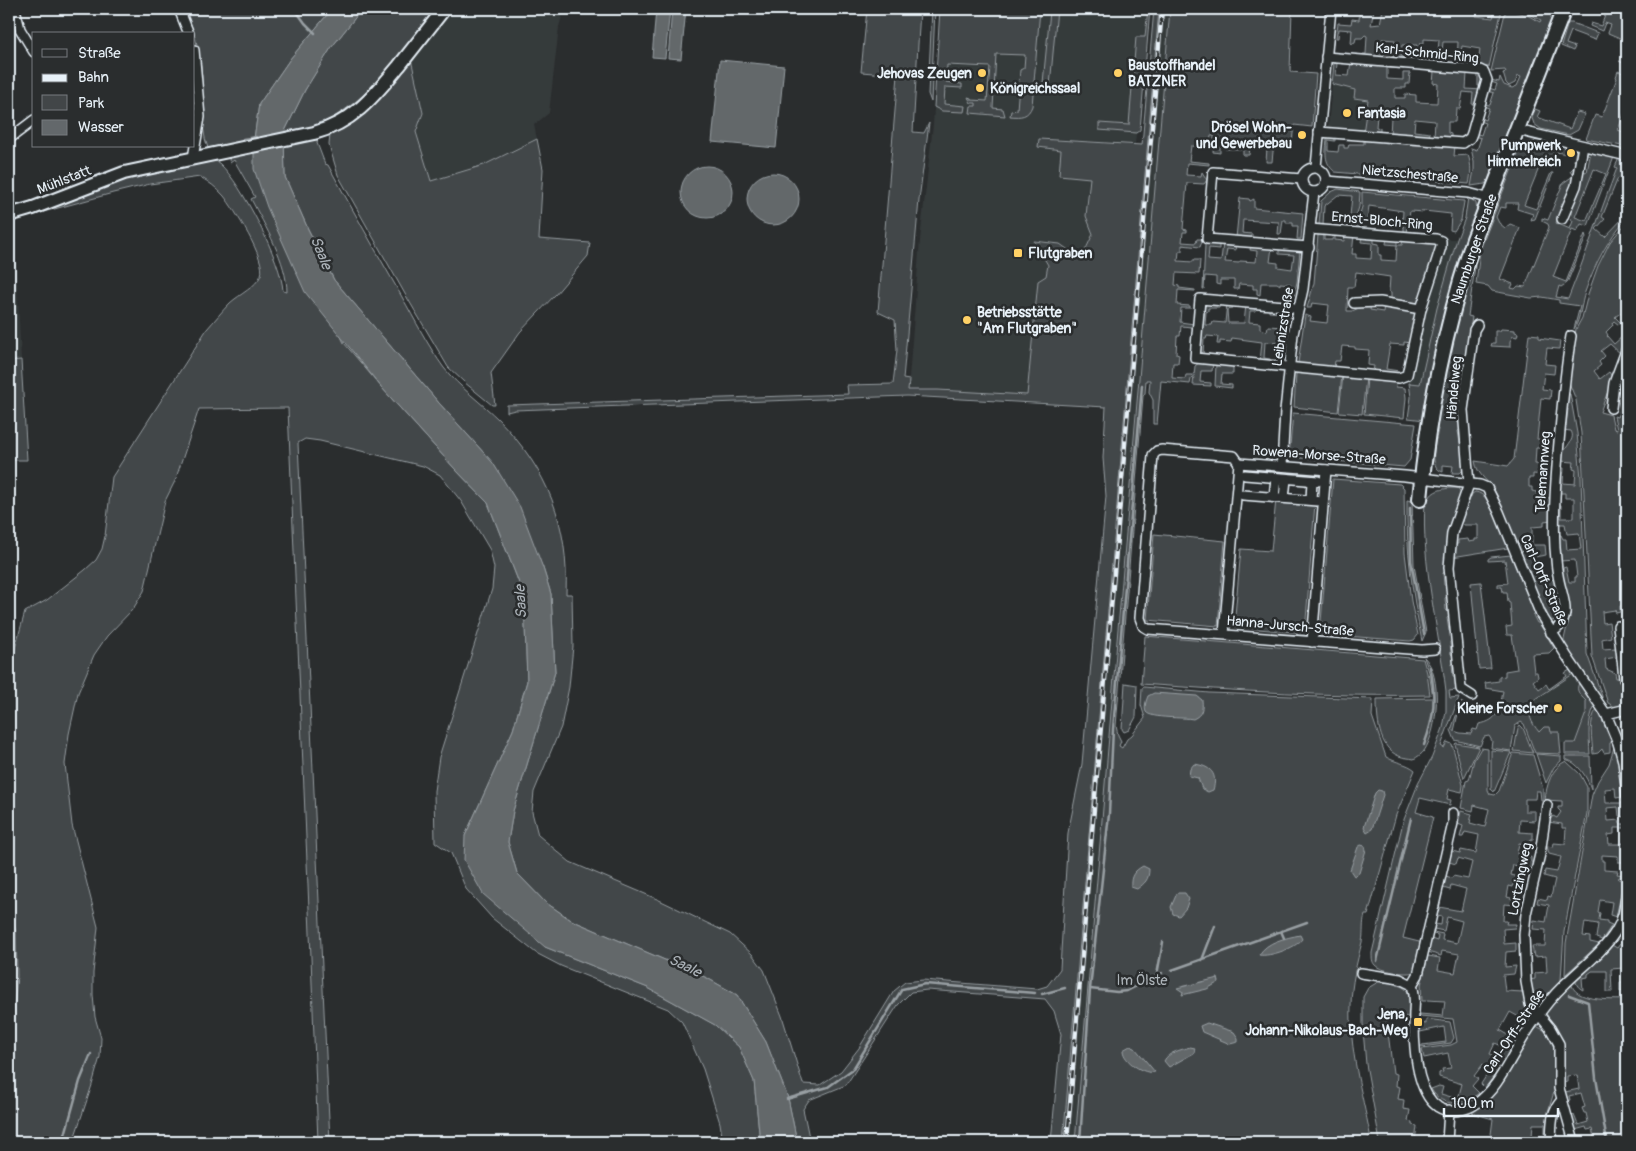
<svg xmlns="http://www.w3.org/2000/svg" width="1636" height="1151" viewBox="0 0 1636 1151" font-family="Pangolin,sans-serif">
  <style>
    .built { fill: #363a3b }
    .green { fill: #424648; stroke: #959ca0; fill-rule: evenodd }
    .water { fill: #63686b; stroke: #989fa3 }
    .lines { fill: none; stroke-linecap: round; stroke-linejoin: round }
    .stream { stroke: #989fa3; stroke-width: 2.5 }
    .street-casing { stroke: #e8f1f8; stroke-width: 12 }
    .secondary-casing { stroke: #e8f1f8; stroke-width: 16 }
    .primary-casing { stroke: #e8f1f8; stroke-width: 18 }
    .street { stroke: #2a2d2e; stroke-width: 9 }
    .secondary { stroke: #2a2d2e; stroke-width: 12 }
    .primary { stroke: #2a2d2e; stroke-width: 14 }
    .rail-casing { stroke: #e8f1f8; stroke-width: 4.5 }
    .rail { stroke: #2a2d2e; stroke-width: 2.5; stroke-dasharray: 8; stroke-linecap: butt }
    .poi-dot { fill: #ffd166; stroke: #2a2d2e; stroke-width: 2 }
    .labels { text-anchor: middle; dominant-baseline: central; stroke-width: 5; stroke-linejoin: round; paint-order: stroke }
    .street-label { font-size: 14px; fill: #e8f1f8; stroke: #2a2d2e }
    .poi-label { font-size: 14px; font-weight: bold; fill: #e8f1f8; stroke: #2a2d2e; text-anchor: start }
    .park-label { font-size: 14px; fill: #aeb5ba; stroke: #2a2d2e }
    .water-label { font-size: 15px; font-style: italic; fill: #acb3b9; stroke: #2a2d2e }
  </style>
  <rect width="100%" height="100%" fill="#2a2d2e"/>
  <filter id="ink" filterUnits="userSpaceOnUse"><feTurbulence type="fractalNoise" baseFrequency=".02" numOctaves="2"/><feDisplacementMap in="SourceGraphic" scale="10" xChannelSelector="R" yChannelSelector="G"/><feConvolveMatrix kernelMatrix="1 2 1 2 8 2 1 2 1" color-interpolation-filters="sRGB"/></filter>
  <g filter="url(#ink)">
    <g class="built">
      <path d="M451,9H564L559,27L549,113L534,125L537,139L484,165L431,181L416,132L423,113L411,59Z"/>
      <path d="M940,9H1148L1135,144L1039,139L1038,147L1061,150L1090,178L1086,216L1093,234L1084,253L1070,251L1060,244L1034,241L1048,265L1046,276L1038,281L1027,396L938,390L908,391L920,240L933,125Z"/>
      <path d="M1159,9H1170L1139,384L1075,1142H1063Z"/>
      <path d="M1332,84L1355,90L1354,97L1368,99L1363,133L1328,127Z"/>
      <path d="M9,218L14,220L21,360L9,361Z"/>
      <path d="M1447,239H1457L1437,308L1420,384L1409,383L1408,378L1425,310Z"/>
      <path d="M1573,674L1579,683L1577,687V692L1586,701V713L1575,743H1561L1560,741L1539,732L1533,725L1528,714L1530,703Z"/>
    </g>
    <g class="green">
      <path d="M186,9H332L290,59L259,104L254,139L210,149L208,148C199,127 204,90 201,66C199,46 192,28 186,9Z"/>
      <path d="M362,9H435C403,50 373,97 325,122L324,121L318,123L316,127L284,133L305,90L331,48Z"/>
      <path d="M867,9H920L913,132L924,133L929,123L919,200L903,379L909,380L908,390H938L1027,395L1038,281L1046,276L1048,265L1034,241L1060,244L1070,251L1084,253L1093,234L1086,216L1090,178L1059,175L1061,150L1038,147L1039,139L1142,145L1154,9H1159L1063,1142H1051L1061,1034L1054,1011L1045,999L927,990L911,992L898,1005L846,1085L809,1100L803,1109L810,1142H797L788,1098L766,1042L737,995L707,978L571,920L545,902L517,873L508,842L513,811L555,672L551,594L543,568L493,463L439,403L334,280L308,229L285,177L284,144L318,138L317,143L325,164L328,165C352,209 377,253 402,297C415,320 428,346 444,368C459,387 482,403 499,420C548,470 569,525 566,594H572L573,646L569,687L561,727L534,792L532,812L538,835L570,862L657,899L730,934L752,954L764,970L782,1016L803,1084L820,1085L841,1071L859,1048L894,991L905,982L923,980L1037,989L1047,986L1060,969L1068,833L1082,764L1106,496L1103,458L1106,407L907,396L569,408L515,410L507,412V405L848,394L847,385L893,384L897,350L895,320L878,312L898,75L861,72Z"/>
      <path d="M932,9H935L931,102L928,94Z"/>
      <path d="M940,9H1040L1032,106C1028,117 1021,117 1010,116L1011,111L1017,110L1020,70L1024,68L1025,55L996,54L993,108L1003,109L1005,116L970,113L971,106H976V103H971L968,97L971,98V100L987,101L990,67L947,65L946,82L962,84V88L945,87L944,104L965,106L964,112L942,111L934,107Z"/>
      <path d="M1057,9L1050,86L1043,83L1050,11Z"/>
      <path d="M1148,9H1150L1140,130L1136,133L1099,130V123L1129,125L1136,37H1145Z"/>
      <path d="M1170,9H1292L1290,72L1316,74L1312,127L1294,125L1292,142L1274,141L1272,162H1266L1267,148L1250,147L1249,155H1243V149H1225V146H1220V153L1213,152L1214,136H1211L1210,147L1191,146L1189,161L1209,163V165L1187,163L1186,175L1201,176L1202,172L1207,180L1204,184L1187,183L1183,229L1187,230V232H1183L1182,242L1196,243L1197,239H1203L1200,247L1182,245V251H1179L1178,261L1193,262V260H1200L1199,274L1176,273L1175,285L1179,286V288L1195,290V291L1178,290L1177,305L1190,306V308H1181L1180,322L1194,324L1193,329L1192,327L1181,326L1180,336H1177L1176,354L1179,355L1178,363H1173L1172,378L1185,379L1186,375H1192L1190,384L1161,381L1157,424H1153V400L1149,392L1150,380H1146L1145,393L1143,396L1116,726L1118,735L1121,741L1119,746L1122,748L1127,739L1132,735L1145,718L1141,705L1142,688L1144,687L1209,693L1373,699L1372,716L1386,757C1396,763 1407,763 1415,770L1396,815L1368,915H1365C1362,924 1364,932 1362,942C1357,962 1351,984 1351,1006C1349,1049 1362,1093 1370,1134V1137L1363,1142L1295,1138L1287,1139L1283,1142H1075Z"/>
      <path d="M1356,9H1374L1371,25L1380,24L1383,9H1477L1476,16L1493,18L1495,9H1502L1489,67L1478,66L1480,49L1462,46L1460,62L1464,64H1457L1458,42H1443L1441,63H1437L1439,40L1424,39V43H1420L1419,58L1425,59V61H1416L1417,45H1402L1401,57H1413V61L1398,60V49L1395,48V40L1382,39L1381,54L1394,56V59L1362,56L1363,54H1366L1367,36L1365,35L1362,38H1356L1355,42L1351,44L1352,30L1339,29L1338,38H1336L1338,23L1351,24L1352,19L1359,20L1360,9Z"/>
      <path d="M1506,9L1527,15L1540,22L1541,20L1518,9H1559L1490,178L1485,184L1471,186L1474,170V162L1471,148L1477,150L1481,138L1474,136L1475,133L1481,135L1485,123L1479,121L1480,118L1485,120L1489,108L1483,106L1484,104L1490,105L1494,93L1488,91L1489,88L1495,90L1497,84L1491,82V80L1499,82L1500,77L1504,85L1512,88L1517,86L1521,77L1518,76L1515,83L1509,86L1506,83L1503,73L1506,72L1505,70L1491,71Z"/>
      <path d="M1595,9H1627V41L1608,33L1611,25L1605,23L1602,31L1590,26L1591,23L1601,26L1606,13Z"/>
      <path d="M1568,23H1572L1598,33L1595,40L1571,31L1566,44L1575,47L1573,51L1561,46Z"/>
      <path d="M411,59L423,113L416,132L431,181L484,165L537,139L543,169L539,239L590,243L588,256L555,295L520,332L491,373L495,405H492L464,382L448,367L405,294L338,175L329,145L330,135Z"/>
      <path d="M1351,61L1404,66V69L1387,68V79L1403,80V73H1410L1409,84H1406V88H1395V98H1405V94L1416,95V102L1437,103L1438,84L1433,83L1434,72L1427,71V68L1477,72L1483,78V86H1478V74L1467,73L1466,89L1482,90L1477,105L1472,104L1473,93L1463,92L1460,109H1456L1455,122H1448V133L1451,134V138L1434,137L1435,121L1415,119L1414,131L1430,133L1429,137L1390,135L1391,117L1377,115L1376,127L1380,128V134L1363,133L1368,100L1354,98L1355,90L1332,84L1334,63H1337L1336,75L1349,76Z"/>
      <path d="M1619,61L1627,64L1624,74L1627,75V106L1618,130L1626,133L1623,140L1626,142L1622,146L1586,139L1595,115L1602,117L1617,78L1616,77L1618,71L1623,73L1626,65Z"/>
      <path d="M1535,109L1540,111L1537,117L1570,129L1577,112L1585,114L1578,130L1569,135L1541,129L1534,124L1532,118Z"/>
      <path d="M1335,136V141L1328,140V151L1338,152L1339,145H1344V148H1348L1349,144H1364V140L1455,146L1454,156L1468,155C1472,166 1471,174 1469,184L1335,172C1323,162 1326,152 1327,138Z"/>
      <path d="M1536,139L1577,147L1579,150L1578,158L1574,161L1576,150L1569,149L1567,154L1556,152L1553,161L1543,158L1524,205L1536,209L1551,173H1553L1535,219L1531,220L1533,214L1517,209L1518,203H1506V208L1500,207L1496,217L1499,223L1505,228L1510,224L1520,228L1500,279L1513,284L1511,288L1515,289L1518,286L1525,287L1549,227L1548,224L1542,221V218L1548,220L1563,183L1573,176L1570,171L1574,167L1576,168L1570,190L1556,223L1570,229L1573,221L1571,220L1573,206L1571,204L1581,171L1587,172L1590,156L1584,154L1589,150L1614,157L1588,226L1581,224L1577,231L1572,229L1553,277L1566,282L1585,234L1586,237L1567,283L1561,287L1559,286L1556,297L1568,299C1586,255 1600,212 1617,168L1615,167L1619,158H1624V160L1627,162V181L1618,178L1602,217L1605,219L1596,229L1605,237L1627,214V218C1607,240 1595,264 1585,292C1581,304 1581,318 1574,329L1580,306L1559,303V300L1542,297L1531,298L1492,291L1488,286L1476,284L1480,250L1519,151L1524,144L1536,141ZM1594,169L1606,174L1586,221L1575,217Z"/>
      <path d="M254,150L344,343L382,388L455,469L488,503L524,596L527,681L513,730L465,836L545,947L648,988L715,1025L739,1047L754,1081L760,1142H723L720,1123L703,1069L682,1022L668,1009L561,966L536,953L492,918L466,889L451,853L435,842L434,791L439,757L492,589L494,568L490,550L461,501L440,475L423,466L320,441L305,439L298,443L330,1142H318L311,957L288,408L199,409L175,481L165,501L144,591L133,609L107,636L94,655L78,693L69,734L65,764L72,825L98,927L93,973V995L95,1017L101,1038L100,1057L92,1085L73,1142H9V1077L13,1053L11,1040L17,976L16,933L9,905V670L25,612L47,600L85,570L96,560L102,549L105,536L112,477L207,329C215,320 222,311 230,303C240,294 256,287 261,275C267,260 234,209 224,196C217,188 209,182 200,177L150,184L113,193L14,220L106,184L210,158C213,160 217,161 220,164C241,183 282,262 283,291L287,292C287,262 265,226 251,199L255,197L234,160L230,163L229,160L230,156Z"/>
      <path d="M1338,189L1360,192L1359,207L1352,229L1349,228L1353,217L1350,216L1352,196L1338,195L1324,206L1323,226L1319,224L1321,201L1331,192Z"/>
      <path d="M1362,192L1464,201V202L1461,220L1454,231L1450,230L1451,214L1424,211V212L1410,211L1407,233H1404V227L1402,226L1403,211L1369,206L1367,222L1360,223L1358,229H1355L1362,207Z"/>
      <path d="M1468,197L1476,203L1477,213L1425,420L1408,418L1411,397L1409,383L1420,384L1437,308L1457,239L1465,218Z"/>
      <path d="M1240,198L1249,199L1250,201L1254,199V208L1303,213L1301,239H1297L1298,226H1293V223H1286V220H1283L1281,234H1278L1279,222L1243,220L1242,233L1252,234V240L1236,238Z"/>
      <path d="M1627,222V296L1626,300L1627,308L1615,317L1621,323L1619,325L1614,321L1612,323L1613,325L1606,332L1608,335L1607,336L1614,344L1623,336L1627,341L1622,355L1610,344L1601,351L1605,356L1599,362L1601,365L1594,371L1600,379L1609,372L1613,378L1600,412L1611,415L1614,429L1617,430L1614,416L1617,417L1620,410L1615,384L1627,354V604L1620,606V612L1616,613L1615,610L1602,612L1603,623L1609,622L1611,637L1602,639L1603,649L1616,648L1617,657L1605,659L1606,669L1615,673L1616,678H1621L1624,663L1627,659V704L1615,707L1608,703L1592,656L1581,433L1576,400L1568,380L1576,329L1582,318L1588,294L1598,266L1610,242Z"/>
      <path d="M1324,233V240H1332L1333,234L1335,235V240L1344,241L1345,234L1354,235L1352,254H1356V258L1371,259L1372,243L1361,242L1362,235L1374,236V243L1379,244V255H1381V260L1396,261L1397,245L1386,244L1387,237L1397,238V245H1402L1403,238L1434,242L1437,247L1421,301L1418,303L1391,299V293L1389,292L1390,277L1356,272L1354,287H1348L1347,311H1352L1371,303L1370,310L1383,312L1384,305L1416,311L1411,343L1404,342V345L1390,344L1386,369L1399,371V375L1373,373L1374,366L1368,365L1369,350L1355,349V347L1342,346L1340,361H1335L1334,368L1298,363L1305,315L1311,317L1310,321L1327,323L1329,305L1312,303L1311,308H1307L1314,283L1318,235Z"/>
      <path d="M1209,241L1219,244V249L1209,248L1208,260L1221,261L1223,243H1234L1236,250L1227,249L1225,262L1239,263L1240,261L1256,262L1257,251L1250,250L1251,245L1272,247L1270,262L1278,263V267L1292,269L1294,255L1279,254V247L1300,250L1297,282L1292,303H1285V295L1291,296V284L1280,283V285L1277,283H1261L1260,295L1257,294V289H1253V285L1239,284L1238,289H1234V280H1220V285L1216,284V277L1205,276L1204,289H1203L1205,245Z"/>
      <path d="M1475,257V267L1468,316L1472,317L1465,363L1462,364L1461,376L1463,378L1462,383L1459,385L1458,397L1460,400V407L1457,409V422L1461,424V429L1458,431L1460,443L1463,445L1464,469L1460,473H1452L1453,466L1443,465V472C1427,467 1436,442 1438,429L1435,428L1455,318Z"/>
      <path d="M1227,303L1233,304L1232,309L1227,310L1228,323H1244L1246,305H1255V311H1250L1249,322L1260,323V329L1267,331L1268,326L1283,327L1284,313L1269,312V307L1289,312L1283,349H1278L1279,343L1265,342L1264,358L1270,359V363L1260,362L1262,342L1232,338L1231,342L1220,341V344H1217L1218,337L1207,336L1206,339H1204L1203,354H1210L1209,358L1202,355L1199,349L1205,306L1207,304H1220L1219,308H1208V311L1206,312L1205,325H1212L1213,322L1225,323Z"/>
      <path d="M1501,329L1515,330V332L1518,333L1517,337L1513,336L1510,341V347L1491,346L1492,343H1495V331H1500Z"/>
      <path d="M1529,334L1539,335V338L1560,341L1559,349L1547,348L1545,364L1555,365L1554,374L1544,373L1542,389L1551,390L1550,399L1541,398L1537,439L1546,440L1545,448H1536L1535,464L1546,465L1545,475L1533,474V478H1529V487H1532V491L1537,492V497L1551,498V520L1544,521V526L1532,527V545H1545L1546,555L1534,557L1537,577L1549,576L1550,580L1556,579L1561,611V617L1553,621L1549,619L1546,611L1544,612L1497,495C1490,481 1477,476 1475,461L1508,466L1514,459Z"/>
      <path d="M21,360L27,460H9V361Z"/>
      <path d="M1200,362L1213,363L1212,371H1201L1200,382L1211,383V386L1193,385L1195,366Z"/>
      <path d="M1216,364L1233,365V374H1222L1221,384L1232,385V388L1215,386Z"/>
      <path d="M1300,372L1342,375L1338,412L1294,407L1296,374Z"/>
      <path d="M1343,375L1366,378L1362,414L1339,412Z"/>
      <path d="M1367,378L1397,381L1396,387L1405,388L1406,398L1404,418L1364,414Z"/>
      <path d="M1567,394H1570L1577,433L1581,478L1587,654L1602,696V700L1563,644L1570,613L1562,575L1563,568L1566,567L1569,582H1575V577H1577L1575,560L1560,561L1558,535H1561L1563,539H1566L1567,550L1581,549L1579,533L1567,534L1565,524H1557V504L1561,505V518H1574V498H1565V493H1557L1560,468H1564L1563,483L1575,484L1576,470L1573,469L1574,462L1560,461C1561,449 1577,441 1571,431L1563,430L1564,426H1566L1568,409L1565,408Z"/>
      <path d="M1293,413L1416,424L1410,460L1404,467L1289,457Z"/>
      <path d="M1333,479L1400,484L1404,488L1405,553L1411,601L1418,635L1414,640L1410,641L1320,634Z"/>
      <path d="M1449,488H1458L1461,493L1446,571L1443,573L1444,585L1447,587L1448,596L1445,598L1446,610L1449,612L1450,616L1447,618L1449,631L1451,632L1452,640L1450,642L1451,654L1454,656L1455,662L1452,664L1453,677L1456,678L1457,690L1449,691L1450,698L1459,697L1441,746L1444,748L1447,742L1452,744L1463,785L1462,792L1449,789L1447,799L1451,800L1450,805L1420,798L1416,812L1433,817L1403,938L1423,943L1414,972C1407,975 1380,971 1375,965C1372,962 1372,958 1372,953L1403,822L1418,784L1432,757L1443,728L1446,711V691C1439,631 1421,562 1425,502L1427,503C1431,491 1438,490 1449,488Z"/>
      <path d="M1475,492C1492,493 1503,533 1508,548L1452,557L1454,544H1458V540L1468,539L1469,542L1475,541V539H1478V525H1464L1462,518L1472,494Z"/>
      <path d="M1276,499L1315,503L1305,633L1234,627L1241,549L1271,551Z"/>
      <path d="M1407,500L1412,501L1414,565L1426,632L1422,641C1412,594 1406,549 1407,500Z"/>
      <path d="M1154,534L1225,541L1218,626L1147,620Z"/>
      <path d="M1511,555L1535,614L1533,615L1537,623H1539L1554,648L1549,653L1532,654L1534,672H1537L1538,677L1533,681L1539,689L1546,684L1549,689L1567,676L1565,673L1570,670L1573,674L1530,703C1528,716 1531,722 1539,732L1544,727H1550L1551,732H1559L1561,754L1535,753L1524,724L1521,722L1515,726L1511,751L1491,748L1492,741L1489,736L1484,737L1480,746L1455,740L1451,730L1461,702L1465,705L1464,706L1460,705L1454,731L1460,733L1471,734L1473,729L1477,730L1479,724C1499,721 1500,708 1503,691L1486,688L1485,683L1499,681V677L1505,676V671L1517,669L1512,635H1507L1506,627L1512,626L1510,603L1508,602L1507,592H1503L1502,587H1498V584L1508,583L1505,560L1488,561V559L1491,557Z"/>
      <path d="M1481,582L1491,668L1479,669L1471,583Z"/>
      <path d="M1145,636L1423,659L1427,673L1430,695C1334,697 1237,691 1141,684Z"/>
      <path d="M1424,657C1443,675 1438,730 1424,751C1422,754 1417,757 1414,759C1410,758 1403,758 1399,756C1378,748 1377,718 1377,699L1433,698L1429,672Z"/>
      <path d="M1125,683L1137,685L1136,717L1129,730L1124,732L1122,729Z"/>
      <path d="M1579,683L1595,705C1587,721 1589,736 1590,754H1565V743H1575L1586,713V701C1580,695 1575,691 1579,683Z"/>
      <path d="M1597,709L1612,742L1610,743V752L1604,753L1602,749L1598,753L1593,754C1592,740 1588,720 1597,709Z"/>
      <path d="M1520,725L1523,728L1533,753L1514,751L1518,728Z"/>
      <path d="M1456,743L1479,747L1464,778L1455,744Z"/>
      <path d="M1614,747L1618,762L1622,797L1616,798L1615,788L1605,789L1606,803H1623L1624,817L1619,816L1618,807L1607,808L1608,821L1619,820L1620,824H1625V828H1614V834L1608,835L1609,844H1620L1626,842V862H1618V856L1602,855V861H1604V870L1618,871L1617,874L1624,875V878L1619,877L1618,879L1624,880L1616,917L1610,915L1612,902L1600,900L1598,912L1600,913L1599,920L1607,921V923L1612,925L1602,940L1596,938L1598,924L1585,922L1583,936L1590,937V942L1599,944L1565,975L1566,943L1592,795L1598,781L1609,764Z"/>
      <path d="M1481,748L1488,749V790L1490,794L1495,795L1499,791L1513,753L1533,755L1543,789V800H1541L1540,791H1536L1535,799H1525V811H1535V821L1520,820L1519,832L1533,833V839H1531L1530,845L1519,843L1517,854L1531,857V862L1535,863L1532,874L1524,872L1525,867L1513,865L1511,875L1523,878V882L1514,880L1513,887L1509,886L1507,897L1518,900L1517,905L1504,904L1503,921H1507L1506,924H1516L1515,928L1503,929L1504,944L1516,943V951L1506,952L1505,967L1516,966L1514,974L1503,975L1505,991L1523,992L1527,1018L1526,1021L1510,1012L1500,1030L1510,1036L1516,1026L1522,1029L1504,1060L1499,1057L1504,1047L1495,1043L1490,1054L1494,1056L1491,1064L1500,1068L1485,1088L1481,1084L1490,1070L1483,1064L1474,1076L1478,1079L1472,1086L1479,1093C1464,1105 1443,1109 1431,1089L1439,1086L1443,1087L1441,1094L1458,1099L1462,1084L1439,1077V1073L1443,1072L1442,1069L1451,1068L1448,1053L1424,1058L1422,1049L1451,1045L1457,1042L1453,1019L1420,1016V1014L1443,1016L1445,1001L1427,1000L1426,1001H1422L1421,985L1428,956L1440,958L1438,970L1455,973L1459,954L1442,951L1441,956L1428,952L1431,939L1437,941L1438,935L1433,934V932L1443,934L1442,940L1457,943L1462,921L1447,917L1444,931L1434,929L1435,924L1441,925L1442,917L1437,916L1439,907L1461,911L1466,889L1451,885L1450,890L1443,888L1446,876L1452,878L1453,876L1468,879L1472,862L1458,858L1456,864L1449,862L1452,851L1460,853L1461,850L1476,853L1479,835L1465,832L1463,837H1460L1463,826L1458,824L1461,811L1472,814L1470,823L1485,827L1489,809L1474,805L1473,811L1461,808L1466,781L1469,780L1474,760Z"/>
      <path d="M1491,750L1511,752L1494,792L1491,789Z"/>
      <path d="M1536,754L1561,756V761L1554,767L1546,783Z"/>
      <path d="M1565,756H1590L1591,789C1587,777 1578,762 1565,759Z"/>
      <path d="M1566,761L1580,774L1587,787V813L1564,932L1561,980L1542,1001L1537,1002L1532,998L1529,980L1535,979V973L1547,972L1546,956L1534,957L1532,946H1545L1546,930L1533,929L1534,920L1546,922L1549,905L1537,903L1538,898L1547,900L1548,896L1551,897L1555,879L1544,876L1545,870L1557,872L1561,857L1549,854L1547,846L1553,847L1554,843L1565,844L1566,828H1562V824L1548,822L1553,816L1557,818L1561,812L1558,809V807H1562V801L1545,800C1546,786 1552,767 1566,761Z"/>
      <path d="M1610,944L1617,948L1620,944L1627,949V987L1624,988L1620,992V982H1625L1624,968L1611,969L1612,992H1607V971H1592L1588,974V977L1582,978L1583,990C1577,987 1575,983 1576,977Z"/>
      <path d="M1378,982L1397,983V985C1414,989 1410,1004 1409,1017L1386,1016L1393,1073L1397,1074L1396,1086L1400,1087L1398,1099L1404,1100L1403,1109L1410,1110L1408,1121L1412,1122V1125L1417,1126L1415,1142H1380L1366,1064L1363,1030V997L1368,988Z"/>
      <path d="M1571,982C1574,1003 1611,999 1627,1000V1142H1595L1592,1129L1587,1130L1586,1127L1575,1130L1571,1116L1574,1115L1578,1125L1588,1122L1586,1113H1584L1582,1108L1585,1107L1581,1093L1569,1096L1570,1100L1567,1101L1565,1092L1579,1089L1577,1075L1567,1076V1082L1563,1083L1562,1043L1546,1013L1547,1009Z"/>
      <path d="M1426,1019L1450,1022L1454,1038L1451,1043L1422,1047V1045L1446,1042L1444,1027L1420,1032V1023L1426,1024Z"/>
      <path d="M1538,1027L1544,1030L1552,1041L1555,1054L1554,1092L1547,1115L1549,1117V1133H1545V1124H1533L1532,1136H1539V1142H1490L1493,1119L1472,1113C1502,1095 1514,1061 1532,1033Z"/>
    </g>
    <g class="water">
      <path d="M332,9H362L331,48L305,90L284,133L285,177L308,229L334,280L439,403L493,463L520,507L543,568L551,594L555,672L513,811L508,842L517,873L545,902L571,920L707,978L737,995L766,1042L788,1098L797,1142H760L754,1081L739,1047L715,1025L648,988L545,947L483,894L464,860L465,836L513,730L527,681L524,596L488,503L455,469L382,388L305,292L267,207L254,169V139L259,104L290,59Z"/>
      <path d="M656,9H670L665,58L652,57Z"/>
      <path d="M672,9H686L681,59L668,58Z"/>
      <path d="M720,60L784,66L776,148L712,142Z"/>
      <circle cx="707" cy="192" r="26"/>
      <circle cx="773" cy="199" r="26"/>
      <path d="M1154,693L1197,696L1202,700C1203,709 1202,715 1193,719C1184,717 1151,719 1146,712C1144,707 1146,701 1148,696Z"/>
      <path d="M1194,764C1211,766 1218,774 1213,790L1208,792L1202,789L1198,778L1189,776L1190,769Z"/>
      <path d="M1378,790L1382,791L1383,795L1372,829L1367,832L1364,827L1375,793Z"/>
      <path d="M1361,845L1365,846L1366,850L1359,873L1354,876L1350,870L1358,847Z"/>
      <path d="M1143,866L1149,869C1149,880 1145,883 1137,889L1131,887C1130,876 1134,871 1143,866Z"/>
      <path d="M1177,893H1185L1189,899L1186,908L1179,916L1173,914L1171,907Z"/>
      <path d="M1300,935L1302,939C1296,948 1270,957 1259,955C1267,941 1286,938 1300,935Z"/>
      <path d="M1218,978L1219,982L1207,989L1182,995L1183,992L1177,988Z"/>
      <path d="M1207,1023L1234,1032L1238,1038V1042L1230,1044L1202,1032L1200,1026Z"/>
      <path d="M1130,1046L1135,1048L1155,1072C1144,1075 1123,1061 1123,1050Z"/>
      <path d="M1190,1047L1195,1048L1194,1053L1169,1067L1164,1061C1168,1052 1181,1050 1190,1047Z"/>
    </g>
    <g class="lines">
      <g class="stream">
        <path d="M295,9L305,23L315,33"/>
        <path d="M243,139L256,137"/>
        <path d="M1410,508L1411,561L1424,634"/>
        <path d="M1424,745C1435,716 1436,696 1430,667"/>
        <path d="M1281,931L1284,938"/>
        <path d="M1202,960L1215,926"/>
        <path d="M1377,961L1411,818"/>
        <path d="M1172,970L1307,922"/>
        <path d="M1157,975L1163,942"/>
        <path d="M1090,989L1117,992L1127,991L1162,973"/>
        <path d="M1042,994L1065,988"/>
        <path d="M1569,995L1588,1002L1596,1078L1607,1142"/>
        <path d="M787,1099L828,1087L853,1069L902,989L925,984L1035,993"/>
        <path d="M63,1142L80,1081L91,1054"/>
        <path d="M1080,1142L1090,989L1109,814L1113,729L1142,385"/>
      </g>
      <defs>
        <g id="street">
          <path d="M12,9L16,13L20,29L34,52"/>
          <path d="M179,9L189,34"/>
          <path d="M1517,130L1627,156"/>
          <path d="M1319,132L1463,143L1470,138L1472,133L1487,80L1484,72L1480,70L1326,57"/>
          <path d="M9,139L34,120"/>
          <path d="M193,158L200,117L194,50"/>
          <path d="M1316,167L1331,9"/>
          <circle cx="1314" cy="180" r="12"/>
          <path d="M1302,179L1213,172L1207,239L1309,247"/>
          <path d="M1327,181L1468,193L1491,199"/>
          <path d="M1562,219L1576,186L1583,146"/>
          <path d="M1354,303L1380,302L1421,309"/>
          <path d="M1298,309L1285,306L1200,299L1195,358L1399,378L1407,375L1421,309L1441,247V241L1436,239L1310,229"/>
          <path d="M1611,408L1614,383L1627,348"/>
          <path d="M1239,463L1405,476L1480,485L1487,488L1499,512L1541,615L1566,655L1606,714L1618,743L1623,761L1627,795"/>
          <path d="M1239,463L1234,456L1162,450L1157,451L1153,455L1140,618L1143,626L1148,629L1422,650L1435,649"/>
          <path d="M1282,466L1285,411L1293,334L1303,289L1314,192"/>
          <path d="M1245,475L1318,481"/>
          <path d="M1243,495L1317,501"/>
          <path d="M1274,497L1276,478"/>
          <path d="M1284,498L1286,479"/>
          <path d="M1311,500L1312,481"/>
          <path d="M1618,626L1622,658L1627,657"/>
          <path d="M1551,633C1576,618 1561,597 1558,575C1556,566 1556,557 1555,548C1553,512 1556,478 1559,442C1562,407 1565,371 1571,336"/>
          <path d="M1224,634L1239,463"/>
          <path d="M1312,642L1326,470"/>
          <path d="M1622,658L1624,679"/>
          <path d="M1472,696L1461,689L1449,567L1452,533L1469,484L1463,410L1474,330L1477,325"/>
          <path d="M1606,714L1627,709"/>
          <path d="M1547,805L1540,854L1526,914L1524,935L1526,982L1530,1004L1550,1028L1559,1044V1088L1574,1142"/>
          <path d="M1361,973L1400,979L1412,985C1417,1000 1413,1007 1414,1022C1414,1046 1416,1092 1438,1107C1449,1114 1466,1111 1477,1103C1495,1090 1504,1071 1515,1052C1528,1029 1544,1004 1564,985C1581,968 1603,952 1616,931C1624,919 1625,905 1627,891"/>
          <path d="M1412,985L1418,975L1453,823V813"/>
          <path d="M1447,1142L1449,1110"/>
          <path d="M1551,1142C1552,1126 1550,1112 1562,1100"/>
        </g>
        <path id="secondary" d="M9,215L33,208L124,173L314,133C354,122 374,96 399,66C414,47 429,28 444,9"/>
        <path id="primary" d="M1420,499C1428,410 1446,323 1474,239L1564,9"/>
      </defs>
      <use href="#street" class="street-casing"/>
      <use href="#secondary" class="secondary-casing"/>
      <use href="#primary" class="primary-casing"/>
      <use href="#street" class="street"/>
      <use href="#secondary" class="secondary"/>
      <use href="#primary" class="primary"/>
      <defs>
        <path id="rail" d="M1067,1142L1091,844L1162,9"/>
      </defs>
      <use href="#rail" class="rail-casing"/>
      <use href="#rail" class="rail"/>
    </g>
  </g>
  <g class="poi-dot">
    <circle cx="982" cy="73" r="5"/>
    <circle cx="1118" cy="73" r="5"/>
    <circle cx="980" cy="88" r="5"/>
    <circle cx="1347" cy="113" r="5"/>
    <circle cx="1302" cy="135" r="5"/>
    <circle cx="1571" cy="153" r="5"/>
    <rect x="1013" y="248" width="10" height="10" rx="2.5"/>
    <circle cx="967" cy="320" r="5"/>
    <circle cx="1558" cy="708" r="5"/>
    <rect x="1413" y="1017" width="10" height="10" rx="2.5"/>
  </g>
  <g class="labels">
    <g class="street-label">
      <text transform="translate(1427 53) rotate(6)">Karl-Schmid-Ring</text>
      <text transform="translate(1410 174) rotate(5)">Nietzschestraße</text>
      <text transform="translate(64 180) rotate(-21)">Mühlstatt</text>
      <text transform="translate(1382 221) rotate(5)">Ernst-Bloch-Ring</text>
      <text transform="translate(1474 249) rotate(-71)">Naumburger Straße</text>
      <text transform="translate(1283 327) rotate(-81)">Leibnizstraße</text>
      <text transform="translate(1454 388) rotate(-85)">Händelweg</text>
      <text transform="translate(1319 455) rotate(4)">Rowena-Morse-Straße</text>
      <text transform="translate(1543 472) rotate(-86)">Telemannweg</text>
      <text transform="translate(1544 580) rotate(66)">Carl-Orff-Straße</text>
      <text transform="translate(1290 626) rotate(5)">Hanna-Jursch-Straße</text>
      <text transform="translate(1520 879) rotate(-79)">Lortzingweg</text>
      <text transform="translate(1514 1032) rotate(-56)">Carl-Orff-Straße</text>
    </g>
    <g class="poi-label">
      <text x="1128" y="65">Baustoffhandel<tspan x="1128" dy="16">BATZNER</tspan></text>
      <text x="972" y="73" text-anchor="end">Jehovas Zeugen</text>
      <text x="990" y="88">Königreichssaal</text>
      <text x="1357" y="113">Fantasia</text>
      <text x="1292" y="127" text-anchor="end">Drösel Wohn-<tspan x="1292" dy="16">und Gewerbebau</tspan></text>
      <text x="1561" y="145" text-anchor="end">Pumpwerk<tspan x="1561" dy="16">Himmelreich</tspan></text>
      <text x="1028" y="253">Flutgraben</text>
      <text x="977" y="312">Betriebsstätte<tspan x="977" dy="16">"Am Flutgraben"</tspan></text>
      <text x="1548" y="708" text-anchor="end">Kleine Forscher</text>
      <text x="1408" y="1014" text-anchor="end">Jena,<tspan x="1408" dy="16">Johann-Nikolaus-Bach-Weg</tspan></text>
    </g>
    <g class="park-label">
      <text x="1142" y="980">Im Ölste</text>
    </g>
    <g class="water-label">
      <text transform="translate(321 253) rotate(68)">Saale</text>
      <text transform="translate(521 602) rotate(-93)">Saale</text>
      <text transform="translate(685 966) rotate(26)">Saale</text>
    </g>
  </g>
  <rect width="1636" height="1151" fill="none" stroke="#2a2d2e" stroke-width="30"/>
  <rect x="15" y="15" width="1606" height="1121" fill="none" stroke="#e8f1f8" stroke-width="2" filter="url(#ink)"/>
  <rect x="32" y="32" width="162" height="115" fill="#2a2d2e" stroke="#767b7f"/>
  <rect x="42" y="49" width="25" height="8" fill="#2a2d2e" stroke="#767b7f"/>
  <text x="78" y="58" font-size="15" fill="#e8f1f8">Straße</text>
  <rect x="42" y="74" width="25" height="8" fill="#e8f1f8" stroke="#767b7f"/>
  <text x="78" y="82" font-size="15" fill="#e8f1f8">Bahn</text>
  <rect x="42" y="95" width="25" height="15" fill="#424648" stroke="#767b7f"/>
  <text x="78" y="108" font-size="15" fill="#e8f1f8">Park</text>
  <rect x="42" y="120" width="25" height="15" fill="#63686b" stroke="#767b7f"/>
  <text x="78" y="132" font-size="15" fill="#e8f1f8">Wasser</text>
  <path d="M1444 1108v8h114v-8" fill="none" stroke="#e8f1f8" stroke-width="2.5"/>
  <text x="1451" y="1108" font-size="15" fill="#e8f1f8" stroke="#2a2d2e" stroke-width="4" paint-order="stroke">100 m</text>
</svg>
